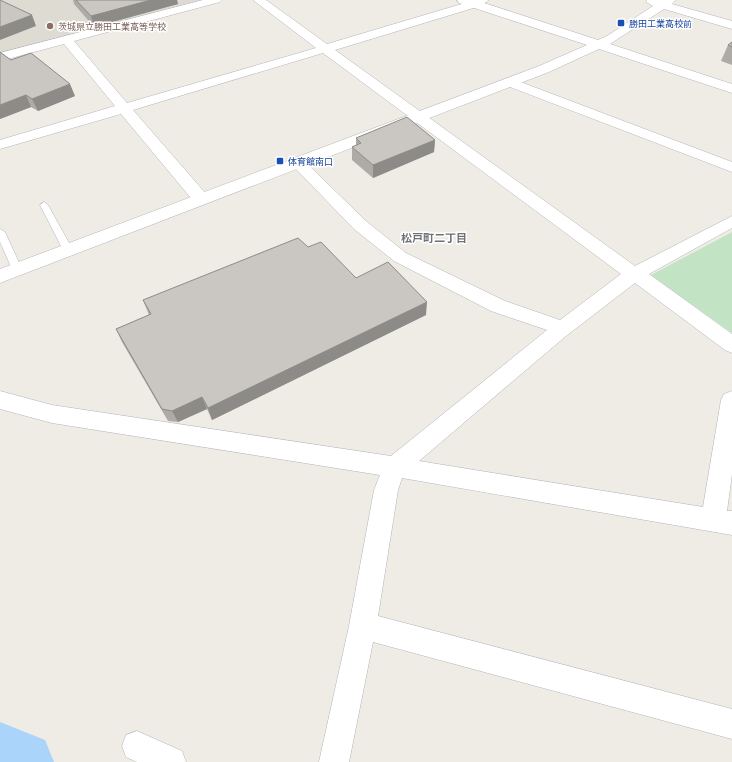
<svg xmlns="http://www.w3.org/2000/svg" width="732" height="762" viewBox="0 0 732 762" font-family="Manrope,'Noto Sans JP',sans-serif">
  <style>
    .education { fill: #dedbd3 }
    .green { fill: #c3e4c4 }
    .lines { fill: none; stroke-linecap: round; stroke-linejoin: round }
    .river { fill: #aad4f9; fill-rule: evenodd }
    .service-casing { stroke: #b2b5b9; stroke-width: 1 }
    .minor-casing { stroke: #b2b5b9; stroke-width: 1 }
    .tertiary-casing { stroke: #b2b5b9; stroke-width: 1 }
    .service { fill: #fff; fill-rule: evenodd }
    .minor { fill: #fff; fill-rule: evenodd }
    .tertiary { fill: #fff; fill-rule: evenodd }
    .wall { fill: #aeaba7 }
    .shaded-wall { fill: #8d8b88 }
    .building { fill: #cac7c2; stroke: #8d8b88 }
    .transit-dot { fill: #1a4fb4; stroke: #fff; stroke-width: 1.5 }
    .education-dot { fill: #8d6e63; stroke: #fff; stroke-width: 1.5 }
    .labels { text-anchor: middle; dominant-baseline: central; stroke-width: 3; stroke-linejoin: round; paint-order: stroke }
    .far-transit-label { font-size: 9px; fill: #164399; stroke: #fff; text-anchor: start }
    .far-education-label { font-size: 9px; fill: #785e54; stroke: #fff; text-anchor: start }
    .neighbourhood-label { font-size: 11px; font-weight: bold; fill: #6e7276; stroke: #fff }
  </style>
  <rect width="100%" height="100%" fill="#eeece5"/>
  <path class="education" d="M0,0H200L0,52Z"/>
  <path class="green" d="M732,232V333L651,275Z"/>
  <g class="lines">
    <path class="river" d="M0,722L45,740L54,762H0Z"/>
    <defs>
      <g id="service">
        <path d="M44,202L48,205L73,250L71,252L68,253L63,250L40,205Z"/>
        <path d="M0,229L5,232L22,269L20,271L17,272L12,269L0,242Z"/>
      </g>
      <g id="minor">
        <path d="M203,0H222L220,2L74,41L127,103L316,48L253,0H266L327,44L475,0H489L480,6L335,50L635,266L732,216V228L649,274L732,334V353L725,350L635,283L566,336L419,461L703,507L721,400L724,394L732,391V474L727,511H732V535L402,478L398,490L378,616L732,709V739L373,642L349,762H319L349,626L374,490L380,475L52,423L0,409V391L52,405L391,456L547,330L491,311L394,261L354,229L292,165L289,162L292,159H302L366,221L406,253L505,301L560,320L621,274L323,53L133,110L207,195L209,199L207,203L201,204L195,203L121,114L0,149V140L115,106L64,44L0,61V53Z"/>
        <path d="M510,78L732,162V172L505,85L503,82L505,79Z"/>
        <path d="M137,731L182,751L186,762H137L126,757L122,746L126,735Z"/>
      </g>
      <path id="tertiary" d="M457,0H475L598,40L607,36L653,6L646,2L647,0H676L672,4L732,21V29L664,9L610,44L732,84V93L599,49L549,72L0,283V269L539,66L587,45L459,3Z"/>
    </defs>
    <use href="#service" class="service-casing"/>
    <use href="#minor" class="minor-casing"/>
    <use href="#tertiary" class="tertiary-casing"/>
    <use href="#service" class="service"/>
    <use href="#minor" class="minor"/>
    <use href="#tertiary" class="tertiary"/>
  </g>
  <g class="wall">
    <path d="M73,0H177L178,4L94,27L74,4Z"/>
    <path d="M732,42V65L721,61L728,45Z"/>
    <path d="M11,60L75,96L38,111L31,107L0,119Z"/>
    <path d="M356,138L435,140L434,152L373,178L352,160V147L356,145Z"/>
    <path d="M308,247L356,278L426,315L212,420L207,409L178,422L168,421L122,342L116,329L149,315L143,300Z"/>
  </g>
  <g class="shaded-wall">
    <path d="M151,0H177L178,4L94,27L91,16Z"/>
    <path d="M32,15L36,26L0,40V27Z"/>
    <path d="M70,84L75,96L38,111L32,99Z"/>
    <path d="M26,95L31,107L0,119V105Z"/>
    <path d="M435,140L434,152L373,178V165Z"/>
    <path d="M427,302L426,315L212,420L208,408Z"/>
    <path d="M202,397L207,409L178,422L172,411Z"/>
  </g>
  <g class="building">
    <path d="M0,0L32,15L0,27Z"/>
    <path d="M76,0H151L91,16Z"/>
    <path d="M732,42V47L728,45Z"/>
    <path d="M0,52L11,60L31,53L70,84L32,99L26,95L0,105Z"/>
    <path d="M407,117L435,140L373,165L352,147L361,143L356,138Z"/>
    <path d="M298,238L308,247L321,242L356,278L388,262L427,302L208,408L202,397L172,411L162,409L116,329L151,314L143,300Z"/>
  </g>
  <g class="transit-dot">
    <rect x="617" y="19" width="8" height="8" rx="2"/>
    <rect x="276" y="157" width="8" height="8" rx="2"/>
  </g>
  <circle class="education-dot" cx="50" cy="26" r="4"/>
  <g class="labels">
    <g class="far-transit-label">
      <text x="629" y="23">勝田工業高校前</text>
      <text x="288" y="161">体育館南口</text>
    </g>
    <g class="far-education-label">
      <text x="58" y="26">茨城県立勝田工業高等学校</text>
    </g>
    <g class="neighbourhood-label">
      <text x="434" y="237">松戸町二丁目</text>
    </g>
  </g>
</svg>
